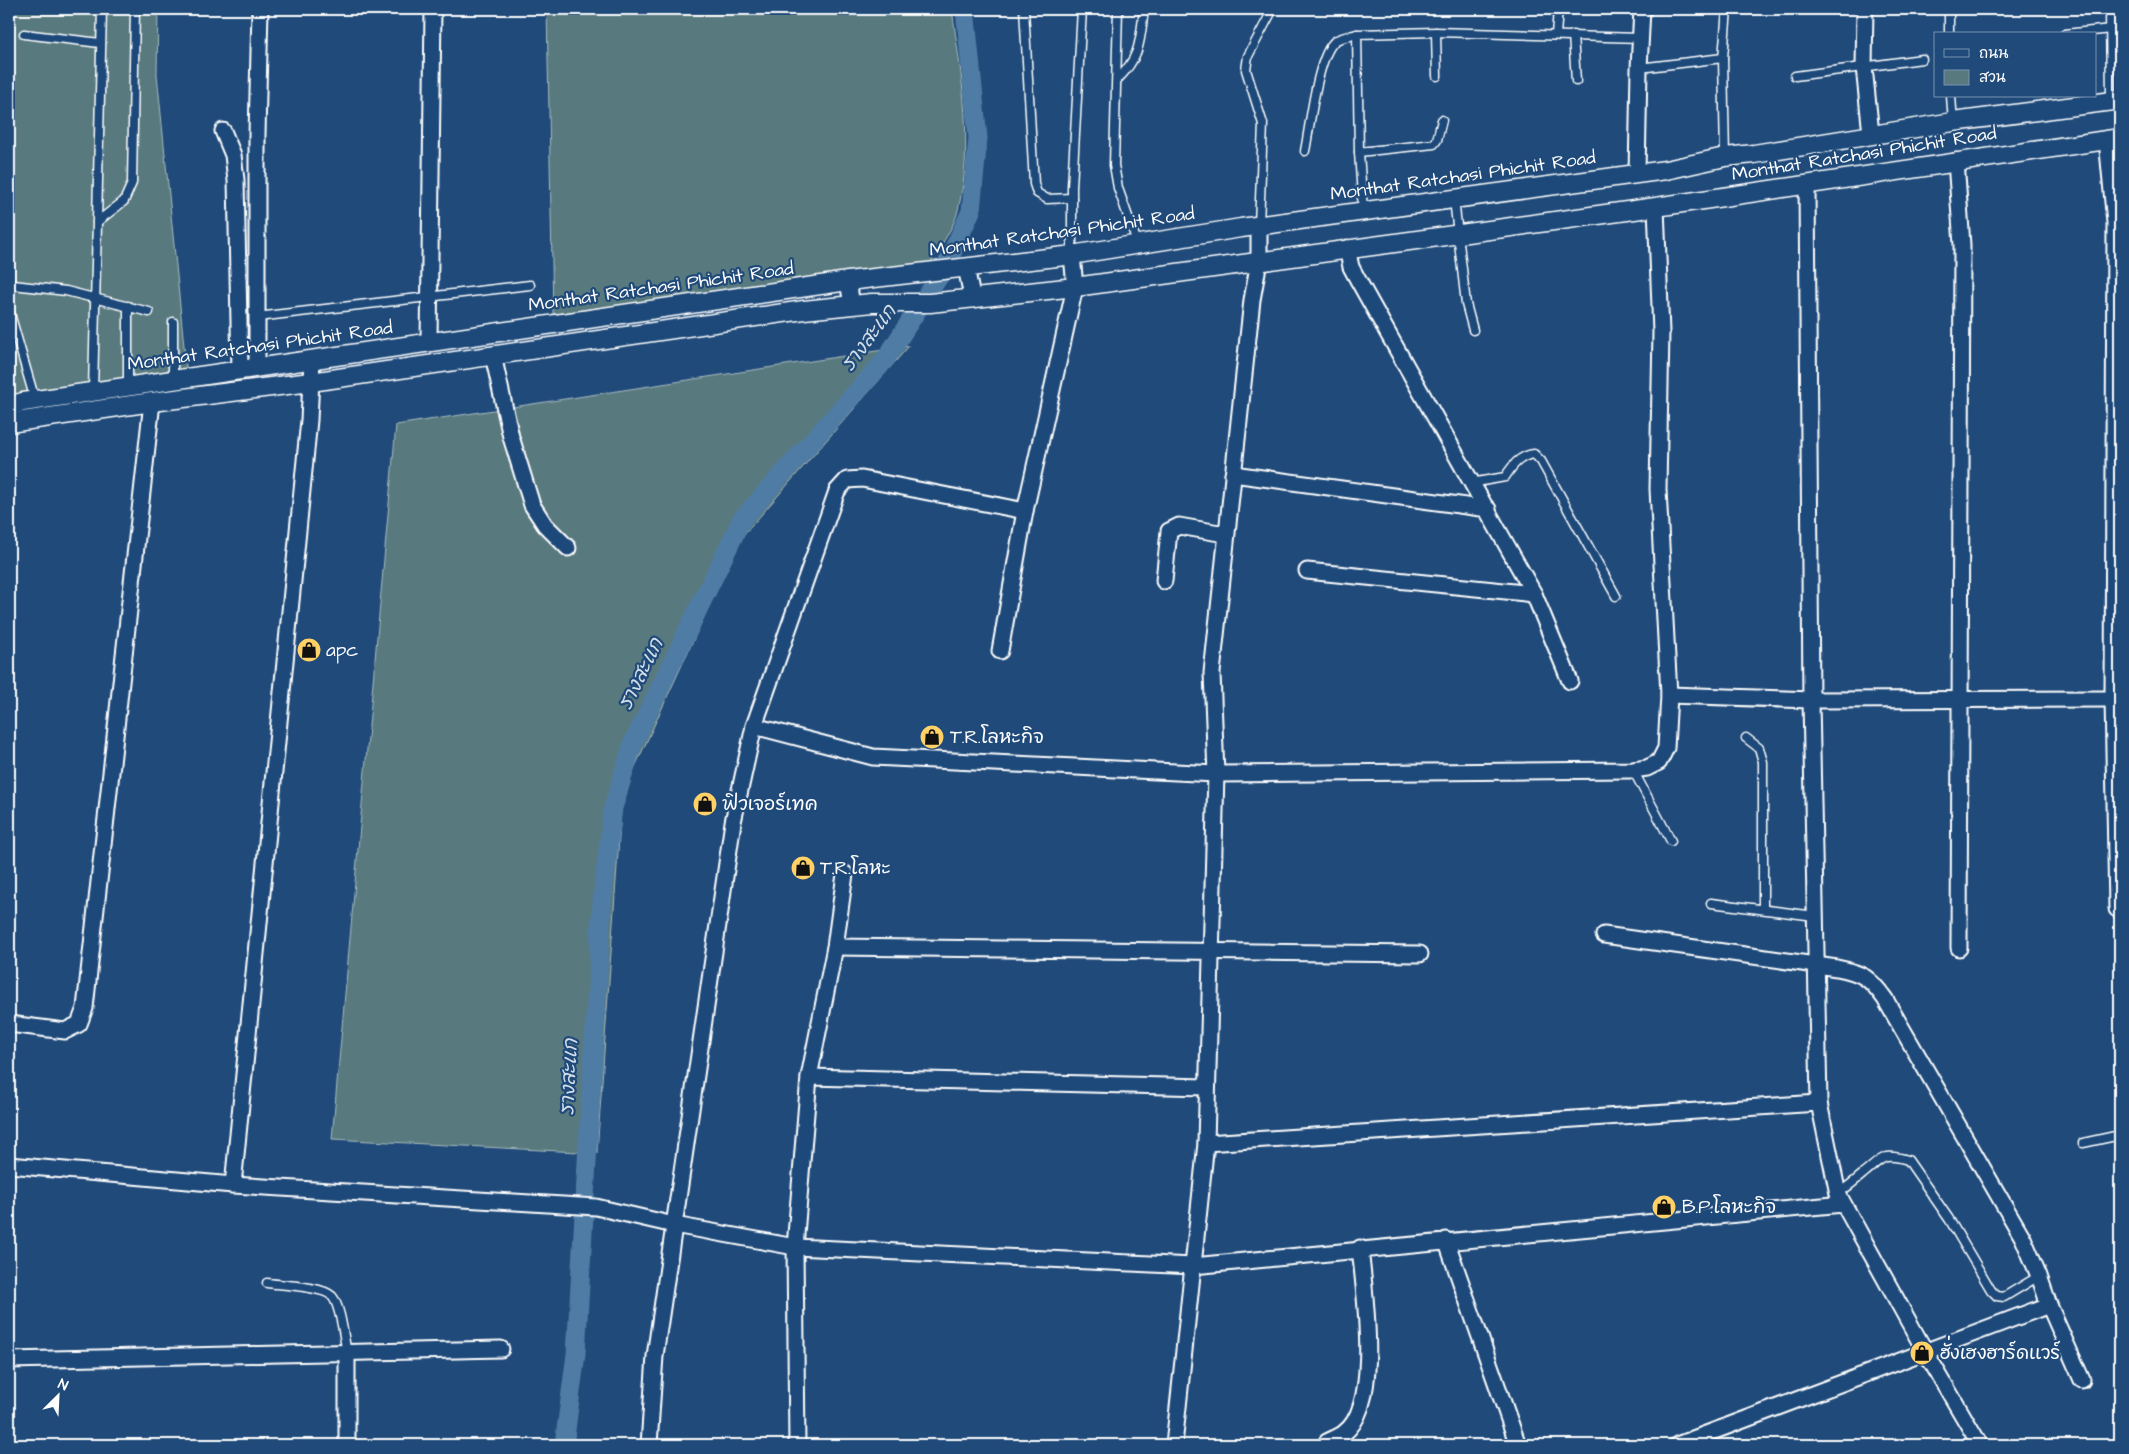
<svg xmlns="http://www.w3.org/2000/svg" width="2129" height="1454" viewBox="0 0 2129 1454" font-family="'Architects Daughter','Playpen Sans Thai',sans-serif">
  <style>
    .green { fill: #587a7f; stroke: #acbcbf }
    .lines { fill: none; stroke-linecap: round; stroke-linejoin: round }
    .canal { stroke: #507ba5; stroke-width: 19 }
    .service-casing { stroke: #fff; stroke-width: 11 }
    .minor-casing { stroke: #fff; stroke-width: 19 }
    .tertiary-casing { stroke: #fff; stroke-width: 21 }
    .service { stroke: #1f4a7a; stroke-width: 8 }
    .minor { stroke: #1f4a7a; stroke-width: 15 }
    .tertiary { stroke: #1f4a7a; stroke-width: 18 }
    .labels { text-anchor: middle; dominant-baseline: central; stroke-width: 4.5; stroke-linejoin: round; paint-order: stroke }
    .street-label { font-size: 19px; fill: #fff; stroke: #1f4a7a }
    .poi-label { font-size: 19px; fill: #fff; stroke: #1f4a7a; text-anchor: start }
    .water-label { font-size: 20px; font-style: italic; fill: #d3dee8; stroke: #1f4a7a }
  </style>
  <rect width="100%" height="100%" fill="#1f4a7a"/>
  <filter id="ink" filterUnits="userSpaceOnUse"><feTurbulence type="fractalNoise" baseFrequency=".02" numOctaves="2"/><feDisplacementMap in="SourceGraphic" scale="10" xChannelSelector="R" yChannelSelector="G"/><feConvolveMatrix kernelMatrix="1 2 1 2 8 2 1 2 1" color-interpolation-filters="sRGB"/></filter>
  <g filter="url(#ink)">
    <g class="green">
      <path d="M9,9H158L157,74L187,376L9,399Z"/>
      <path d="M547,9H952C961,76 975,146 957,214C952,231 938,249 930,264L553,314Z"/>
      <path d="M909,346L740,539L622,795L597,1153L332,1139L396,425Z"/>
    </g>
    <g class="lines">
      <path class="canal" d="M564,1445L576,1354L602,900L613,808L633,743L742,519L885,360L947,264L971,211L978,138L965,9"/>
      <defs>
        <g id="service">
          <path d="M1024,9L1034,184L1037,193L1047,199L1072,198"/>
          <path d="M1118,9L1114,165L1118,188L1138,245"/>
          <path d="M2110,9L2111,100"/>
          <path d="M1436,32L1437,76"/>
          <path d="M24,34L100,43"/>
          <path d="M1949,34V9"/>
          <path d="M2065,34L2120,28"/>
          <path d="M1556,35L1558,9"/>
          <path d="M1573,35L1576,81"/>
          <path d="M1639,68L1723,58"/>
          <path d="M1795,76L1922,59"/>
          <path d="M1117,80C1141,56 1140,41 1144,9"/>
          <path d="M1951,96L1953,122"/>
          <path d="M1305,151C1310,127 1317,56 1335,41C1340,37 1351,36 1357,34"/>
          <path d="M1359,152L1357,34L1436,32L1640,38"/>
          <path d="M1725,157L1723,58L1727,9"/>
          <path d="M1454,199L1466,304L1473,330"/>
          <path d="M1363,211L1359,152L1434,144L1437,140L1442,120"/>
          <path d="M97,222L124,201L132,183L135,9"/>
          <path d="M1259,225L1263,124L1246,70L1248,56L1273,9"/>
          <path d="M1072,255V187L1082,9"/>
          <path d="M9,287L13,285L66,291L149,312"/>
          <path d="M9,310L35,400"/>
          <path d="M257,317L530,285"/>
          <path d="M173,380V322"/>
          <path d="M128,386V306"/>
          <path d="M93,392L102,9"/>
          <path d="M1471,483L1505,477C1513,465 1519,456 1534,454L1541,461L1616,596"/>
          <path d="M1746,738L1759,748L1763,762V909"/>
          <path d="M1633,770L1671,841"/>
          <path d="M1711,903L1815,916"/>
          <path d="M2083,1143L2120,1135"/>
          <path d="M1838,1194C1847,1187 1855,1181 1863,1174C1882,1159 1882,1152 1908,1160L1949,1219L1991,1290L1997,1296L2004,1297L2039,1276"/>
          <path d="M267,1283C281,1285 322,1286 332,1296C341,1306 344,1340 347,1353"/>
        </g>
        <g id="minor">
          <path d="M1865,9L1864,67L1871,134"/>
          <path d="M223,131L233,155L236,180L240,370"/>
          <path d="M2107,140L2115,223L2113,699L2117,909"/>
          <path d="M1956,161L1962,245L1959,948"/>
          <path d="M1637,174L1639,68L1642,9"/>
          <path d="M1807,185L1811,700L1819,1103L1838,1194L1925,1351L1980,1445"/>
          <path d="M1347,248L1351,267L1358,280L1534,594L1570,681"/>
          <path d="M966,267L972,297"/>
          <path d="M848,281L852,305"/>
          <path d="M429,342L433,9"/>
          <path d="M493,355L511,437L532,505L545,525L568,548"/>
          <path d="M257,367V135L260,9"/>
          <path d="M1233,474L1488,509"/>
          <path d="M1307,571L1534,594"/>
          <path d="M1164,581L1169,531L1179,526L1225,534"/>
          <path d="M1000,651L1025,511L1075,287L1072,255"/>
          <path d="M1669,695L1811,700L2113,699"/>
          <path d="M754,726L873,757L1216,774L1633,770L1647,768L1659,762L1666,748L1669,695L1658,489L1661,332L1656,207"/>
          <path d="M1604,935L1837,968C1863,973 1870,978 1885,999L2023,1238L2039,1276L2049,1305L2082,1380"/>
          <path d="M835,947L1420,954"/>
          <path d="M9,1024L65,1031L79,1024L85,1008L152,402"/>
          <path d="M809,1077L1206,1087"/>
          <path d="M1206,1143L1819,1103"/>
          <path d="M9,1165L233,1185L596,1207L674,1225L795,1247L1193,1266L1843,1204"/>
          <path d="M233,1185L309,420L312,360"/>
          <path d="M1446,1240L1518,1445"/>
          <path d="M347,1353V1445"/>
          <path d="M9,1360L501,1349"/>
          <path d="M649,1445L655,1356L733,822L754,726L837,491L847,480L862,479L1025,511"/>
          <path d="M797,1445L795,1247L809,1077L835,947L845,874"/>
          <path d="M1174,1445L1206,1143L1216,774L1212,673L1252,300L1259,261V225"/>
          <path d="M1326,1445L1327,1442C1332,1439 1339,1437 1344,1433C1382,1405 1364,1290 1360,1248"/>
          <path d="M1677,1445L2049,1305"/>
        </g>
        <g id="tertiary">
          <path d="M9,406L23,402L848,281L1065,256L1241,228L1666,170L1725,157L1754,154L1953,122L2120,100"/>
          <path d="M9,423L152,402L311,382L804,310L872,303H930L1075,287L1656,207L2120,138"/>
        </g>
      </defs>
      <use href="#service" class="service-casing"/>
      <use href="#minor" class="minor-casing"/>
      <use href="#tertiary" class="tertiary-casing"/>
      <use href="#service" class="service"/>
      <use href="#minor" class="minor"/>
      <use href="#tertiary" class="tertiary"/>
    </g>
  </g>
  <defs>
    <symbol id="shop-disc" viewBox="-11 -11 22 22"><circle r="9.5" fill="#ffd166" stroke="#1f4a7a"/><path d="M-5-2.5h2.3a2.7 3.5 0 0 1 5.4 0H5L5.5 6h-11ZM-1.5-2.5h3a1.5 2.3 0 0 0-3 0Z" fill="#111"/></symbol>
  </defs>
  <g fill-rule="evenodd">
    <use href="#shop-disc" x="295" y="636" width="28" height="28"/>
    <use href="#shop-disc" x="918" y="723" width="28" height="28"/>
    <use href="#shop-disc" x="691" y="790" width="28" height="28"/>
    <use href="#shop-disc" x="789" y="854" width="28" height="28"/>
    <use href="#shop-disc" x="1650" y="1193" width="28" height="28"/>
    <use href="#shop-disc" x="1908" y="1339" width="28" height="28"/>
  </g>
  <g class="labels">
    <g class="street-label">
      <text transform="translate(1864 154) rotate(-9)">Monthat Ratchasi Phichit Road</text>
      <text transform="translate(1463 176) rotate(-8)">Monthat Ratchasi Phichit Road</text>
      <text transform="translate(1062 232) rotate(-8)">Monthat Ratchasi Phichit Road</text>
      <text transform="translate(661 287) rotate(-8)">Monthat Ratchasi Phichit Road</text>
      <text transform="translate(260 346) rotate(-8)">Monthat Ratchasi Phichit Road</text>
    </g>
    <g class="poi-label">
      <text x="326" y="650">apc</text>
      <text x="950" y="737">T.R.โลหะกิจ</text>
      <text x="722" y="804">ฟิวเจอร์เทค</text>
      <text x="820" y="868">T.R.โลหะ</text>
      <text x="1682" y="1207">B.P.โลหะกิจ</text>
      <text x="1940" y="1353">ฮั่งเฮงฮาร์ดแวร์</text>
    </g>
    <g class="water-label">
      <text transform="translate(869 338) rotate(-53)">รางสะแก</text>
      <text transform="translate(641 674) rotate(-64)">รางสะแก</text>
      <text transform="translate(569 1077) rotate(-87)">รางสะแก</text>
    </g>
  </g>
  <rect width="2129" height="1454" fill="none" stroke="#1f4a7a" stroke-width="30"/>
  <rect x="15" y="15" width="2099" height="1424" fill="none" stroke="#fff" stroke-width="2" filter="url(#ink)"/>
  <rect x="1934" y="32" width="162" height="65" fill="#1f4a7a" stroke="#7992af"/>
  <rect x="1944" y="49" width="25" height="8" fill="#1f4a7a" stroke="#7992af"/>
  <text x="1979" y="58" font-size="15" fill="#ffffff">ถนน</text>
  <rect x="1944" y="70" width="25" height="15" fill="#587a7f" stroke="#7992af"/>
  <text x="1979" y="82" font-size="15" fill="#ffffff">สวน</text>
  <g transform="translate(58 1396) rotate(24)" stroke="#1f4a7a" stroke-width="4" paint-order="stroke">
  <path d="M0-4L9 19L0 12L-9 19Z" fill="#ffffff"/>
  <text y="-8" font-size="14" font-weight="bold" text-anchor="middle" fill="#ffffff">N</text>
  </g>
</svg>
